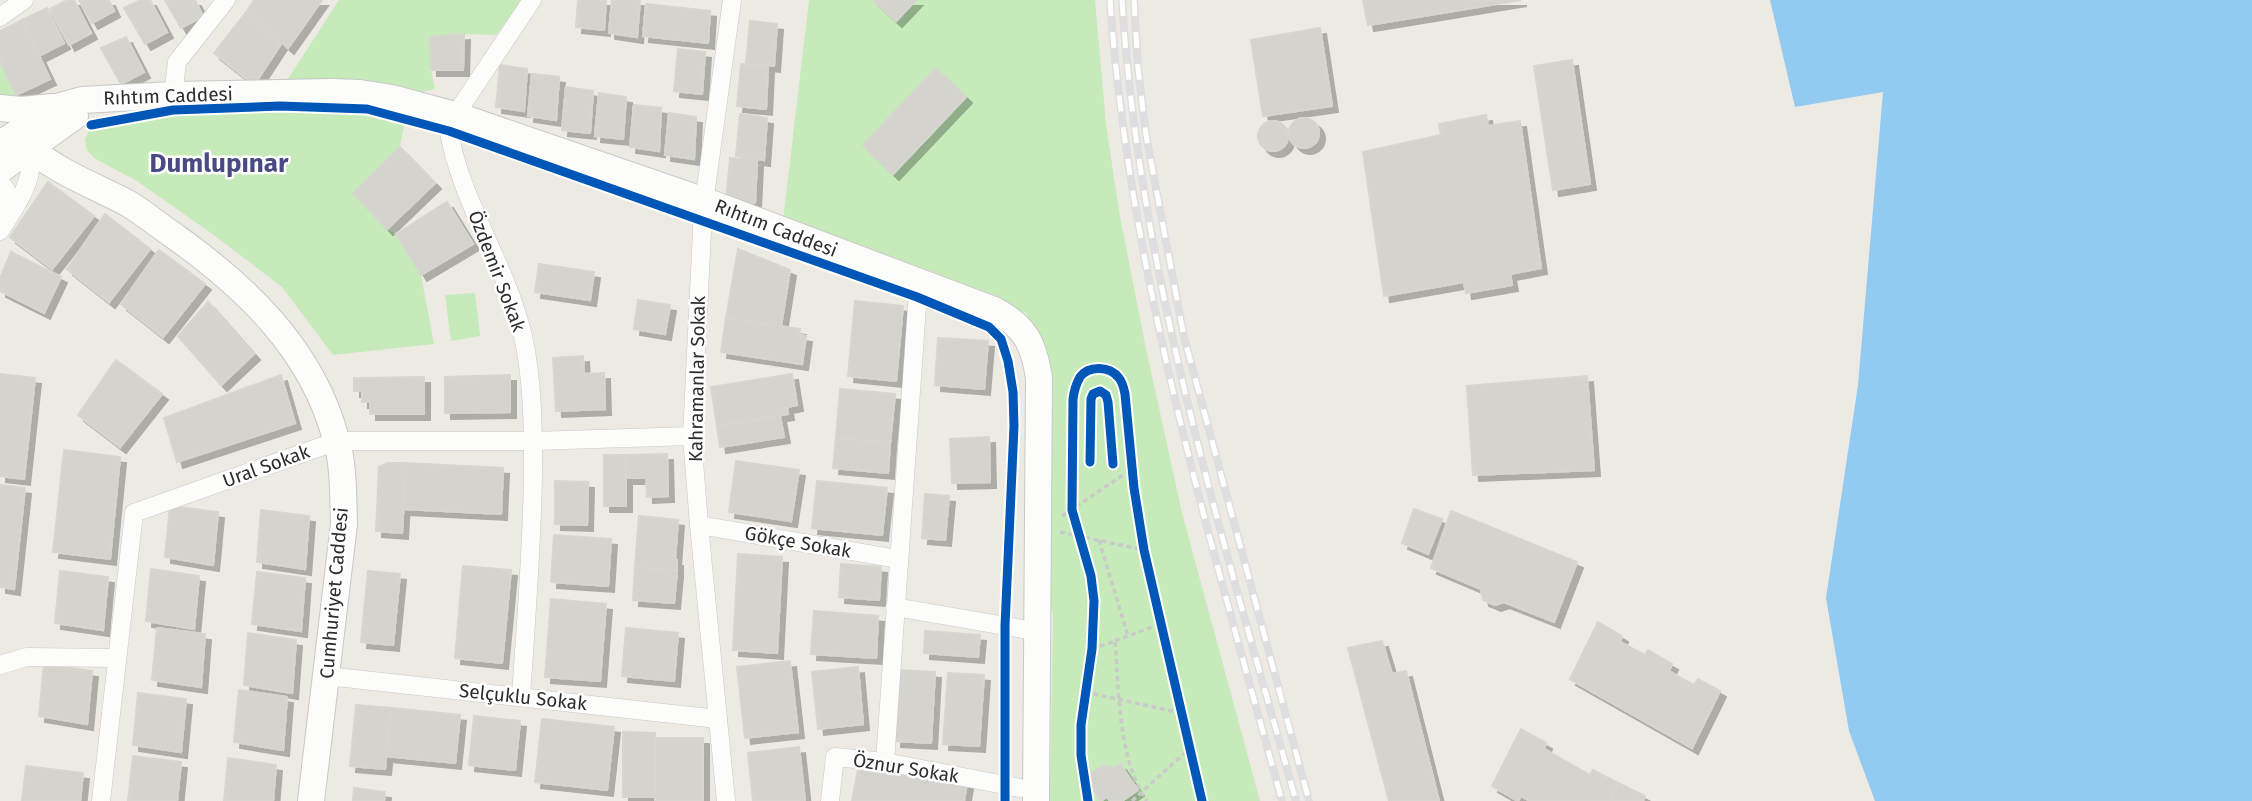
<svg xmlns="http://www.w3.org/2000/svg" width="2252" height="801" viewBox="0 0 2252 801" font-family="'Fira Sans',sans-serif">
  <style>
    .green { fill: #c6eaba }
    .water { fill: #92caf2 }
    .building { fill: #d5d3ce; stroke: #d7d5cf; stroke-width: 2; filter: url(#shadow) }
    .lines { fill: none; stroke-linecap: round; stroke-linejoin: round }
    .street-casing { stroke: #c9c8c8; stroke-width: 19 }
    .secondary-casing { stroke: #c9c8c8; stroke-width: 28 }
    .path { stroke: #cacac9; stroke-width: 3.5; stroke-dasharray: 5 3.5; stroke-linecap: butt }
    .street { stroke: #fcfcfb; stroke-width: 18 }
    .secondary { stroke: #fcfcfb; stroke-width: 26 }
    .rail-casing { stroke: #dedee0; stroke-width: 8 }
    .rail { stroke: #fff; stroke-width: 5; stroke-dasharray: 16; stroke-linecap: butt }
    .cycleway-casing { stroke: #fff; stroke-width: 13 }
    .cycleway { stroke: #0057b8; stroke-width: 9 }
    .labels { text-anchor: middle; dominant-baseline: central; stroke-width: 5; stroke-linejoin: round; paint-order: stroke }
    .street-label { font-size: 19px; fill: #2d2d2d; stroke: #fff }
    .district-label { font-size: 26px; font-weight: bold; fill: #494a83; stroke: #fff }
  </style>
  <defs>
    <filter id="shadow"><feDropShadow dx="6" dy="6" stdDeviation="0" flood-color="#0004"/></filter>
  </defs>
  <rect width="100%" height="100%" fill="#eceae3"/>
  <g class="green">
    <path d="M339,0H522L496,35L464,34L430,37L431,70L435,89L392,98L279,93Z"/>
    <path d="M809,0H1095L1106,124L1119,211L1145,344L1182,513L1260,801H1050L1053,613L1046,598L1053,400L1046,360L1026,313L783,221Z"/>
    <path d="M0,61L16,95L10,102L0,101Z"/>
    <path d="M280,103L366,106L406,115L400,147L353,193L387,229L396,234L421,275L434,344L333,355L282,287L215,236L137,181L94,158L87,150L85,140L91,125L172,107Z"/>
    <path d="M475,293L480,336L451,341L445,295Z"/>
  </g>
  <path class="water" d="M1770,0H2252V801H1875L1849,731L1826,598L1858,385L1883,92L1795,107Z"/>
  <g class="building">
    <path d="M68,0H74L91,33L69,45L50,9Z"/>
    <path d="M79,0H109L114,11L92,23Z"/>
    <path d="M141,0H150L167,32L145,44L124,8Z"/>
    <path d="M165,0H195L203,16L181,28Z"/>
    <path d="M254,0H322L288,48L247,11Z"/>
    <path d="M578,0H606L604,30L576,27Z"/>
    <path d="M612,0H640L637,37L609,33Z"/>
    <path d="M873,0H916L896,21Z"/>
    <path d="M1363,0H1521L1368,25Z"/>
    <path d="M646,4L710,11L708,43L643,36Z"/>
    <path d="M47,8L64,43L39,56L22,20Z"/>
    <path d="M247,11L281,44L254,85L214,53Z"/>
    <path d="M22,20L50,79L16,95L0,61V31Z"/>
    <path d="M750,21L777,24L774,66L746,63Z"/>
    <path d="M1320,28L1332,106L1263,116L1251,40Z"/>
    <path d="M464,34L463,70H431L430,37Z"/>
    <path d="M126,37L144,72L121,84L101,48Z"/>
    <path d="M678,49L705,52L702,94L674,91Z"/>
    <path d="M1572,60L1590,184L1553,190L1534,66Z"/>
    <path d="M741,64L768,67L766,109L737,106Z"/>
    <path d="M500,65L527,69L524,111L496,107Z"/>
    <path d="M936,68L966,97L893,174L863,145Z"/>
    <path d="M532,74L559,77L556,120L528,116Z"/>
    <path d="M566,87L593,91L590,133L562,130Z"/>
    <path d="M599,93L626,97L623,139L595,136Z"/>
    <path d="M634,105L661,108L659,151L630,147Z"/>
    <path d="M669,113L696,117L694,159L665,155Z"/>
    <path d="M740,114L767,118L764,160L736,156Z"/>
    <path d="M1486,115L1488,126L1520,121L1541,268L1510,274L1512,285L1466,293L1464,282L1384,296L1363,152L1441,135L1439,124Z"/>
    <circle cx="1304" cy="133" r="15"/>
    <circle cx="1273" cy="136" r="15"/>
    <path d="M400,147L435,183L387,229L353,193Z"/>
    <path d="M730,158L757,161L755,203L726,200Z"/>
    <path d="M48,182L94,216L52,269L10,237Z"/>
    <path d="M447,202L473,244L421,275L396,234Z"/>
    <path d="M105,214L150,249L109,302L67,269Z"/>
    <path d="M738,249L790,270L781,326L726,318Z"/>
    <path d="M159,250L205,284L163,337L121,304Z"/>
    <path d="M11,252L61,277L44,313L0,291V278Z"/>
    <path d="M539,264L594,272L590,300L535,292Z"/>
    <path d="M638,300L670,305L665,334L634,329Z"/>
    <path d="M855,301L903,306L896,381L848,376Z"/>
    <path d="M208,302L254,354L221,385L178,336Z"/>
    <path d="M726,318L800,329L799,335L806,336L802,364L721,352Z"/>
    <path d="M938,338L988,341L984,389L935,385Z"/>
    <path d="M583,356L584,374L604,373L605,409L556,411L553,358Z"/>
    <path d="M116,360L162,394L120,447L78,415Z"/>
    <path d="M0,374L35,378L24,479L0,476Z"/>
    <path d="M792,374L797,405L787,407L788,414L717,426L711,387Z"/>
    <path d="M281,375L295,423L177,462L164,418Z"/>
    <path d="M510,375V412L445,413V377Z"/>
    <path d="M1587,376L1594,470L1473,475L1467,386Z"/>
    <path d="M424,377V414H370V402H362V391H354V378Z"/>
    <path d="M840,389L895,394L890,443L836,438Z"/>
    <path d="M780,416L784,437L720,447L717,426Z"/>
    <path d="M989,437L990,482L952,483L950,439Z"/>
    <path d="M836,438L890,443L888,473L833,468Z"/>
    <path d="M64,450L120,457L110,559L53,552Z"/>
    <path d="M667,454L668,496L647,497L646,478H626V455Z"/>
    <rect x="604" y="455" width="22" height="51"/>
    <path d="M736,461L799,470L791,521L729,512Z"/>
    <path d="M388,463H406L402,533L376,531L379,467Z"/>
    <path d="M406,463L503,468L501,514L404,509Z"/>
    <path d="M555,481L588,482L587,525L555,524Z"/>
    <path d="M817,481L887,488L882,535L812,528Z"/>
    <path d="M0,485L25,488L14,589L0,587Z"/>
    <path d="M925,494L949,496L945,540L922,538Z"/>
    <path d="M170,506L218,512L213,565L165,557Z"/>
    <path d="M1414,509L1442,519L1428,554L1402,543Z"/>
    <path d="M261,510L309,516L305,569L257,562Z"/>
    <path d="M1451,511L1577,562L1554,622L1504,602L1495,605L1483,600L1481,589L1431,568Z"/>
    <path d="M639,516L678,520L675,560H677V571L635,567Z"/>
    <path d="M554,535L611,539L608,586L551,582Z"/>
    <path d="M738,554L782,557L777,653L733,650Z"/>
    <path d="M841,564L881,567L879,600L839,597Z"/>
    <path d="M463,566L511,570L502,663L455,658Z"/>
    <path d="M635,567L677,571L674,603L633,600Z"/>
    <path d="M151,569L199,576L194,629L146,621Z"/>
    <path d="M60,571L108,577L103,630L55,623Z"/>
    <path d="M368,571L400,574L393,645L361,642Z"/>
    <path d="M257,572L305,578L301,631L252,624Z"/>
    <path d="M551,599L606,604L600,681L545,677Z"/>
    <path d="M814,611L878,616L876,658L811,654Z"/>
    <path d="M1598,622L1622,636L1620,642L1645,655L1648,650L1672,664L1669,671L1694,685L1698,679L1720,691L1692,748L1570,679Z"/>
    <path d="M157,628L205,634L201,687L152,680Z"/>
    <path d="M626,628L678,633L674,681L622,676Z"/>
    <path d="M925,631L980,635L978,657L924,653Z"/>
    <path d="M248,633L296,640L292,693L244,685Z"/>
    <path d="M1382,641L1392,674L1406,671L1439,801H1389L1348,648Z"/>
    <path d="M790,661L798,732L745,738L737,667Z"/>
    <path d="M44,664L92,671L87,724L39,716Z"/>
    <path d="M858,667L863,724L818,729L812,672Z"/>
    <path d="M899,670L935,672L931,743L895,741Z"/>
    <path d="M948,673L984,675L979,746L943,744Z"/>
    <path d="M239,690L287,697L283,750L234,742Z"/>
    <path d="M138,693L186,699L181,752L133,745Z"/>
    <path d="M356,705L391,708L385,769L350,766Z"/>
    <path d="M391,708L460,715L455,763L386,756Z"/>
    <path d="M474,716L520,721L515,770L469,765Z"/>
    <path d="M542,719L614,727L607,790L535,782Z"/>
    <path d="M1521,729L1546,743L1544,749L1590,775L1593,770L1618,783L1610,801H1530L1521,796L1518,801L1492,786Z"/>
    <path d="M623,732L655,733V797H623Z"/>
    <rect x="655" y="738" width="48" height="63"/>
    <path d="M799,747L805,801H753L748,753Z"/>
    <path d="M133,756L181,762L177,801H128Z"/>
    <path d="M228,758L276,765L273,801H224Z"/>
    <path d="M1120,764L1138,790L1122,801H1110L1107,797L1101,801L1085,778L1104,765L1106,768L1110,765L1112,769Z"/>
    <path d="M26,766L83,773L80,801H22Z"/>
    <path d="M858,769L967,783L964,801H852Z"/>
    <path d="M1618,783L1645,796L1643,801H1610Z"/>
    <path d="M354,788L385,792L384,801H353Z"/>
  </g>
  <g class="lines">
    <defs>
      <g id="street">
        <path d="M0,17L24,0"/>
        <path d="M172,105L177,62L226,0"/>
        <path d="M0,182L6,190V218"/>
        <path d="M0,231C15,207 37,179 29,149"/>
        <path d="M699,525L898,559"/>
        <path d="M895,607L1023,629"/>
        <path d="M0,665L27,657L117,658"/>
        <path d="M327,676L718,719"/>
        <path d="M521,696C526,622 532,548 533,474C533,428 533,381 523,336C506,263 459,200 448,126L532,0"/>
        <path d="M885,762L918,292"/>
        <path d="M101,801L134,513L337,441H533L692,436"/>
        <path d="M726,801L699,525L692,436L703,210L732,0"/>
        <path d="M830,801L835,757L885,762L1020,788"/>
      </g>
      <g id="secondary">
        <path d="M0,108L21,110L52,107"/>
        <path d="M17,142C34,152 50,164 67,173C87,184 109,193 129,204C144,213 158,225 173,235C246,287 312,349 336,439C344,465 343,496 344,524L311,801"/>
        <path d="M0,144L57,107L82,100L173,95L331,92L360,93L392,98L455,115L705,201L994,310C1025,326 1034,344 1039,378L1036,801"/>
        <path d="M0,170L75,116"/>
      </g>
    </defs>
    <use href="#street" class="street-casing"/>
    <use href="#secondary" class="secondary-casing"/>
    <g class="path">
      <path d="M1062,516L1132,469"/>
      <path d="M1060,532L1144,550"/>
      <path d="M1099,540L1128,636"/>
      <path d="M1115,641L1160,624"/>
      <path d="M1092,649L1115,641C1119,691 1118,760 1147,801"/>
      <path d="M1085,692L1181,713"/>
      <path d="M1132,801L1189,749"/>
    </g>
    <use href="#street" class="street"/>
    <use href="#secondary" class="secondary"/>
    <defs>
      <g id="rail">
        <path d="M1110,0C1129,273 1210,538 1282,801"/>
        <path d="M1122,0C1139,273 1223,538 1296,801"/>
        <path d="M1134,0L1138,68L1146,135L1184,337L1309,801"/>
      </g>
    </defs>
    <use href="#rail" class="rail-casing"/>
    <use href="#rail" class="rail"/>
    <defs>
      <g id="cycleway">
        <path d="M91,125L173,110L280,106L367,109L449,131L917,297L989,327L1001,339L1008,361L1013,392L1014,426L1005,626V801"/>
        <path d="M1090,462L1091,399L1093,394L1100,391L1106,395L1108,402L1113,464"/>
        <path d="M1088,801L1081,755V725L1092,649L1094,601L1091,576L1072,510L1073,399C1074,391 1076,384 1080,377C1089,365 1110,366 1119,378C1123,383 1124,389 1125,394L1134,488L1144,550L1202,801"/>
      </g>
    </defs>
    <use href="#cycleway" class="cycleway-casing"/>
    <use href="#cycleway" class="cycleway"/>
  </g>
  <g class="labels">
    <g class="street-label">
      <text transform="translate(168 96) rotate(-2)">Rıhtım Caddesi</text>
      <text transform="translate(776 228) rotate(21)">Rıhtım Caddesi</text>
      <text transform="translate(497 271) rotate(69)">Özdemir Sokak</text>
      <text transform="translate(697 379) rotate(-89)">Kahramanlar Sokak</text>
      <text transform="translate(266 466) rotate(-20)">Ural Sokak</text>
      <text transform="translate(798 542) rotate(10)">Gökçe Sokak</text>
      <text transform="translate(334 593) rotate(-85)">Cumhuriyet Caddesi</text>
      <text transform="translate(523 697) rotate(6)">Selçuklu Sokak</text>
      <text transform="translate(906 768) rotate(9)">Öznur Sokak</text>
    </g>
    <g class="district-label">
      <text x="219" y="163">Dumlupınar</text>
    </g>
  </g>
</svg>
